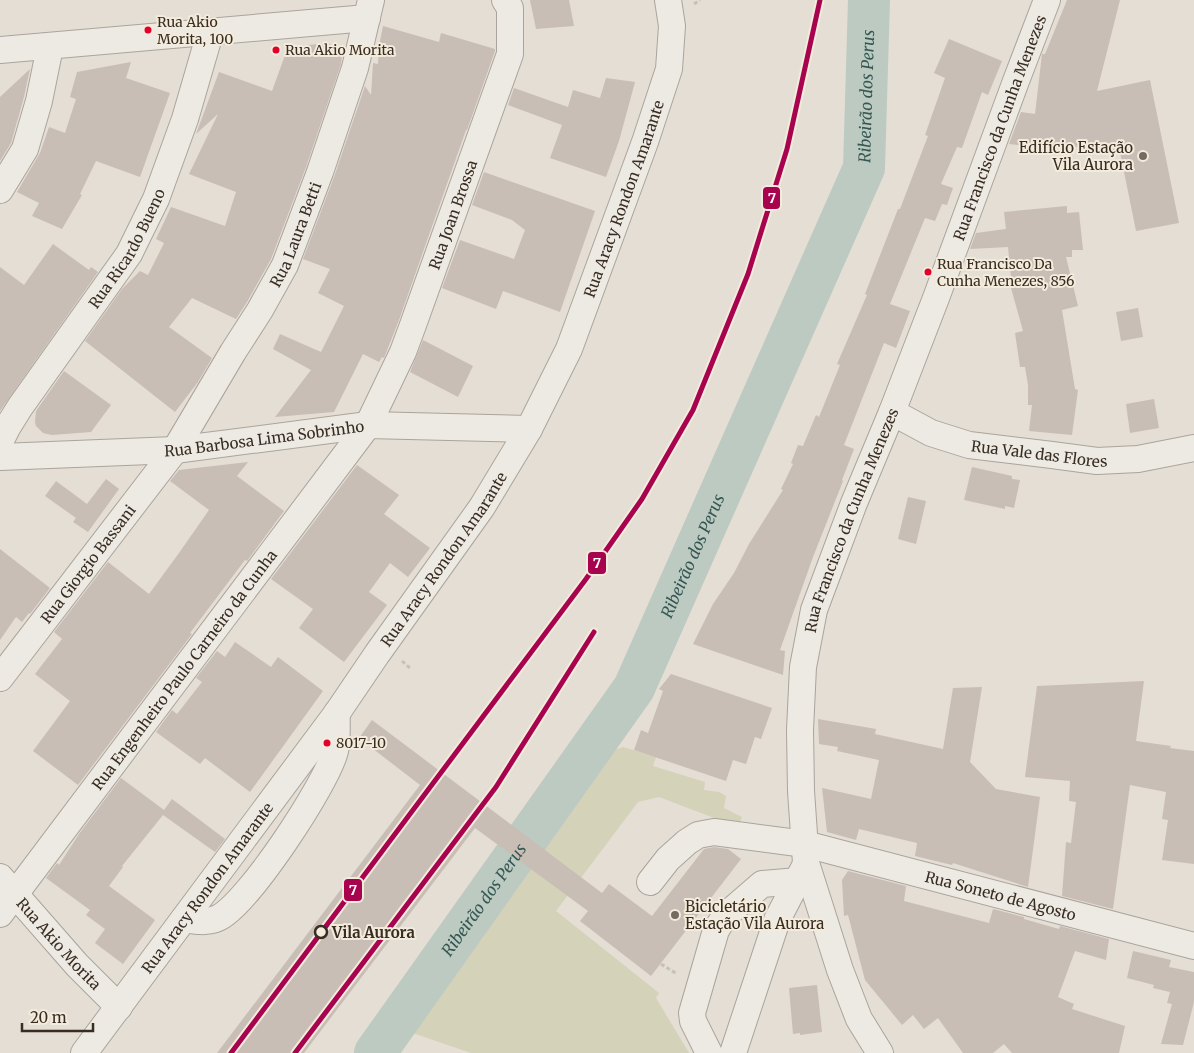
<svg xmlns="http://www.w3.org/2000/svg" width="1194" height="1053" viewBox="0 0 1194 1053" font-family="Merriweather,serif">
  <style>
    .green { fill: #d4d2b8 }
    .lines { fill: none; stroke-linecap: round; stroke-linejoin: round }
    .river { stroke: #bdcac1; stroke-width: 42 }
    .building { fill: #c8beb5 }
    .minor-casing { stroke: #aaa49c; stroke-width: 28 }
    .path { stroke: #c6c1ba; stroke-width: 3; stroke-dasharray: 4 2.5; stroke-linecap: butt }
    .minor { stroke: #edeae3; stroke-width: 26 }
    .rail-1-casing { stroke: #f3ebdb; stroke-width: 9 }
    .rail-1 { stroke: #a8034f; stroke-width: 5 }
    .bus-dot { fill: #e4002b; stroke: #f3ebdb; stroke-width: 2 }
    .poi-dot { fill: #756b61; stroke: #f3ebdb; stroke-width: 2 }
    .stop-dot { fill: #f3ebdb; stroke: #392d23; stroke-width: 2.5 }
    .labels { text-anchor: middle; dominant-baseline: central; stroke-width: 4; stroke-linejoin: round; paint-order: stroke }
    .bus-label { font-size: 14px; fill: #392d23; stroke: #f3ebdb; text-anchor: start }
    .street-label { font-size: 15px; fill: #392d23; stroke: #f3ebdb }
    .poi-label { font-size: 15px; fill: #392d23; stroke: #f3ebdb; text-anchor: end }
    .stop-label { font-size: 15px; font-weight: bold; fill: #392d23; stroke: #f3ebdb; text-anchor: start }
    .water-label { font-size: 16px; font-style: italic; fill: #345753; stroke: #f3ebdb }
    .line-badge { stroke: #f3ebdb; stroke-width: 2 }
    .badge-label { font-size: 14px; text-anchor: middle; font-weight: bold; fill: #fff }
  </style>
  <rect width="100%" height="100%" fill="#e4ded4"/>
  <path class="green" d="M623,747L656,757L653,766L705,782L704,790L719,792L726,796L724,808L742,817L738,827L659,797L638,802L556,911L659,993L656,998L689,1053H471L398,1028L607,753Z"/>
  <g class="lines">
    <path class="river" id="s1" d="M375,1053L634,688L864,168L869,0"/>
  </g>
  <g class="building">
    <path d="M530,0H569L574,26L536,29Z"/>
    <path d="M1067,0H1120L1097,91L1150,80L1179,223L1136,231L1120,152L1037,142L1036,147L1009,144L1021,112L1035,114L1042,54H1045Z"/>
    <path d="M383,26L439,42L441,33L495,49V51L467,130H466L399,320L384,358L382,357L379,362L363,354L334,412L275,417L311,370L273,349L280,334L321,352L344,306L318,293L330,269L303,259L334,177L365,86L371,95L373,63L378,64L379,46Z"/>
    <path d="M949,39L1002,61L988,95L982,92L962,148L957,147L941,184L953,188L947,205L942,204L935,221L925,218L890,304L910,311L896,348L884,343L844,445L854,449L842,480L843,481L813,557L780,650L785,651L783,675L693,644L713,604L734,573L749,544L783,490L781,489L793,464L791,463L798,445L803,446L816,415L819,417L840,365L837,364L867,295L865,294L898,209H900L928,136L925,135L945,78L934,73Z"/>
    <path d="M328,43L336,48L342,56L341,64L306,167L271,259L247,302L236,319L192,298L169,327L212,358L198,382L175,412L85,341L122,289L140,271L148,275L164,243L156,239L171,207L225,226L236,192L189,174L218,114L196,134L219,72L272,91L288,47Z"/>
    <path d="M131,62L126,78L170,93L140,177L96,161L80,194L82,195L62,229L32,216L39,203L17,192L40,153L49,127L65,133L76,99L70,97L77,72Z"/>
    <path d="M30,69L24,97L11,143L0,161V97Z"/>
    <path d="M606,78L635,82L619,141L606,177L550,158L562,125L508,105L514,88L568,107L573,90L600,98Z"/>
    <path d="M484,172L595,211L560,312L503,291L496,309L442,288L460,240L514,259L525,230L512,220L472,205Z"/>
    <path d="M1067,206V213L1079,212L1083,250H1072V257H1066L1078,306L1062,310L1075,389L1078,390L1072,435L1029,431L1032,405H1028V385L1025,367H1020L1015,333L1023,331L1011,288H1012L1008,247L970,249L976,233L1006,229L1004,212Z"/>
    <path d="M53,244L89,270L91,267L98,272L0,411V267L24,285Z"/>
    <path d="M1138,308L1143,337L1121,341L1116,312Z"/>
    <path d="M423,340L473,366L458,397L410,372Z"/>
    <path d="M64,371L111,405L91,432L52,435L43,433L36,426L35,422L36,411Z"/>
    <path d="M1154,399L1159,428L1130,433L1126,404Z"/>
    <path d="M248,462L237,476L284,511L247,561L245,560L190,633L192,634L78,785L33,751L70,701L35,674L62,639L54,632L108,562L149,594L179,553L209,510L170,481L179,470Z"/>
    <path d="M357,465L399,495L384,514L430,548L408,577L390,563L369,592L387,605L344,662L299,628L313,609L271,579Z"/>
    <path d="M972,467L1012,476V479L1020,480L1014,508L1005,506V509L964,500Z"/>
    <path d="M106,479L119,489L88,532L73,522L76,518L45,496L56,481L87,504Z"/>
    <path d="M908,497L926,501L916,544L898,539Z"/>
    <path d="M0,549L50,588L30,614L29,613L22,622L16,617L0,640Z"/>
    <path d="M235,642L271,667L278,657L323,691L250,792L205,758L200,764L156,732L172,710L177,714L202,682L196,678L217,651L225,657Z"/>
    <path d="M671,674L772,708L761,739L755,737L746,764L733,760L726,781L634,750L641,730L648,733L663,691L659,689Z"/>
    <path d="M1144,681L1136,741L1171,746L1170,748L1194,751V864L1162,860L1168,820L1162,819L1166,792L1130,785L1113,909L1062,896L1066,842L1071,843L1076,802L1069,801L1070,781L1025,777L1037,686Z"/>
    <path d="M982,687L970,762L996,789L1040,797L1028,887L953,863L952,865L915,856L917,843L859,829L856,840L827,832L822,788L871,799L879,760L837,751L838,747L819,744L818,719L876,729L875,734L943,749L953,688Z"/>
    <path d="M372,720L602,893L609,884L652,916L704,849L714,847L728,849L741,859L651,976L580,921L588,911L475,828L304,1053H217L420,785L359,738Z"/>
    <path d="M121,778L164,810L172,799L225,839L215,852L163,815L122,866L123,867L109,886L155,920L123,964L95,943L105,929L86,915L90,910L46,878L57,863L59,865L79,834Z"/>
    <path d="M848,871L906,886L904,901L989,923L993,909L1024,917V919L1059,929L1060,926L1109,939L1106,960L1075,951L1058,997L1074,1004L1072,1009L1125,1026L1119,1053H1012L1004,1044L993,1053H963L938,1018L924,1029L913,1015L902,1025L865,980L848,915L844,916L842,880Z"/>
    <path d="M1133,951L1171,960L1169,967L1194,972V1002L1183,1045L1161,1044L1172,1004L1167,1003L1170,992L1153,988L1154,985L1127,978Z"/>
    <path d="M817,985L822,1032L800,1035V1033L793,1034L789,988Z"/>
  </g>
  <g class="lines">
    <defs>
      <g id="minor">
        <path d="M0,50L367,18"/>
        <path d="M0,190L25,149L39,101L50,47"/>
        <path id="s2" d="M892,412L931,433L969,445L1052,455L1097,461L1138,459L1194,448"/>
        <path id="s3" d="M0,442L7,428L20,407L129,254L156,199L185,119L210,33"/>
        <path id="s4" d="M0,457L175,450L368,425L529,429"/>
        <path id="s5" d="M0,678L175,450L233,352L260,310L285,265L320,172L355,68L371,0"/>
        <path id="s6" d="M0,877L77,965L119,1007"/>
        <path id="s7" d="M650,882L668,859L687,842L698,835L714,832L805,844L1194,946"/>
        <path id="s8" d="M0,914L368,425L403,352L413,325L510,54V8L505,0"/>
        <path d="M184,919C195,921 207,923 218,918C247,905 327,784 335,751C338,739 336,725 337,713"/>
        <path id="s9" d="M84,1053L337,713L377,654L482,507L529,429L569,349L645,142L669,69L672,26L668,0"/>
        <path d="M709,1053L693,1021L692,1013L716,930L725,916L762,884L798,881"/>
        <path d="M733,1053L777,920L804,868"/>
        <path id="s10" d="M880,1053L859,1019L840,970L806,863L801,791L800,730L803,667L814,610L854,503L892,412L936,298L1016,81L1047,0"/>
      </g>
    </defs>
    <use href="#minor" class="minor-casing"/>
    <g class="path">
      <path d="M694,4L700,0"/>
      <path d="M402,661L411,669"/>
      <path d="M661,964L677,974"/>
    </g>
    <use href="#minor" class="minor"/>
    <defs>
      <g id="rail-1">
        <path d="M231,1053L586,579L642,499L693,410L748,274L787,149L820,0"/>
        <path d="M295,1053L496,787L594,632"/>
      </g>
    </defs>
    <use href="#rail-1" class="rail-1-casing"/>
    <use href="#rail-1" class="rail-1"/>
  </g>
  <g class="bus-dot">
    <circle cx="148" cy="30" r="4.5"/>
    <circle cx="276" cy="50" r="4.5"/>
    <circle cx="928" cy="272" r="4.5"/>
    <circle cx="327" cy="743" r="4.5"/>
  </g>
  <g class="poi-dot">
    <circle cx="1143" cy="156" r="5"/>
    <circle cx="675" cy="915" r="5"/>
  </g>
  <circle class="stop-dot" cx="321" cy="932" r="6"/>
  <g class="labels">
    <g class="bus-label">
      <text x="157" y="22">Rua Akio<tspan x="157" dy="17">Morita, 100</tspan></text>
      <text x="285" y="50">Rua Akio Morita</text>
      <text x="937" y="264">Rua Francisco Da<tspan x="937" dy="17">Cunha Menezes, 856</tspan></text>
      <text x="336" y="743">8017-10</text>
    </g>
    <g class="street-label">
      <text stroke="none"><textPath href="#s10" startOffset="976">Rua Francisco da Cunha Menezes</textPath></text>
      <text stroke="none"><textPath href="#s9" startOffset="1016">Rua Aracy Rondon Amarante</textPath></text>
      <text stroke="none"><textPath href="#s8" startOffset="839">Rua Joan Brossa</textPath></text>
      <text stroke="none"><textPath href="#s5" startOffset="535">Rua Laura Betti</textPath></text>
      <text stroke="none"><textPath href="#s3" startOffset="232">Rua Ricardo Bueno</textPath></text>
      <text stroke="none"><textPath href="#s4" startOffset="265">Rua Barbosa Lima Sobrinho</textPath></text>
      <text stroke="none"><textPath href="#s2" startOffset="155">Rua Vale das Flores</textPath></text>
      <text stroke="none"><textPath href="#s10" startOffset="556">Rua Francisco da Cunha Menezes</textPath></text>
      <text stroke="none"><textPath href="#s9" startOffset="611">Rua Aracy Rondon Amarante</textPath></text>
      <text stroke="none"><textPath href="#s5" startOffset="144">Rua Giorgio Bassani</textPath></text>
      <text stroke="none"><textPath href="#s8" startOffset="306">Rua Engenheiro Paulo Carneiro da Cunha</textPath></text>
      <text stroke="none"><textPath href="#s9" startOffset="206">Rua Aracy Rondon Amarante</textPath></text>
      <text stroke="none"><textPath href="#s7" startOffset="378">Rua Soneto de Agosto</textPath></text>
      <text stroke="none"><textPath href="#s6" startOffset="89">Rua Akio Morita</textPath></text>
    </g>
    <g class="poi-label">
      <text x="1133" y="147">Edifício Estação<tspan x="1133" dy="17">Vila Aurora</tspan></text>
      <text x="685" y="906" text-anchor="start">Bicicletário<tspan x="685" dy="17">Estação Vila Aurora</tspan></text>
    </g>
    <g class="stop-label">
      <text x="332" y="932">Vila Aurora</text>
    </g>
    <g class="water-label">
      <text stroke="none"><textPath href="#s1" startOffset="1088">Ribeirão dos Perus</textPath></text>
      <text stroke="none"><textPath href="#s1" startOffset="592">Ribeirão dos Perus</textPath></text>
      <text stroke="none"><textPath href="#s1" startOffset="188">Ribeirão dos Perus</textPath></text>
    </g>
  </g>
  <g class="line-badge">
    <rect x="762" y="186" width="19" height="24" rx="5" fill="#a8034f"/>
    <rect x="587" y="551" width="20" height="24" rx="5" fill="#a8034f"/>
    <rect x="343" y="878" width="20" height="24" rx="5" fill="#a8034f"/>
  </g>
  <g class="badge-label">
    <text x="772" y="203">7</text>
    <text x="597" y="568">7</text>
    <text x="353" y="895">7</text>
  </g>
  <path d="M22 1023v8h71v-8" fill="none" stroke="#392d23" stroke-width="2.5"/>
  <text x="30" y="1023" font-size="15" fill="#392d23" stroke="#f3ebdb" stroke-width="4" paint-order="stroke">20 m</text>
</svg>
